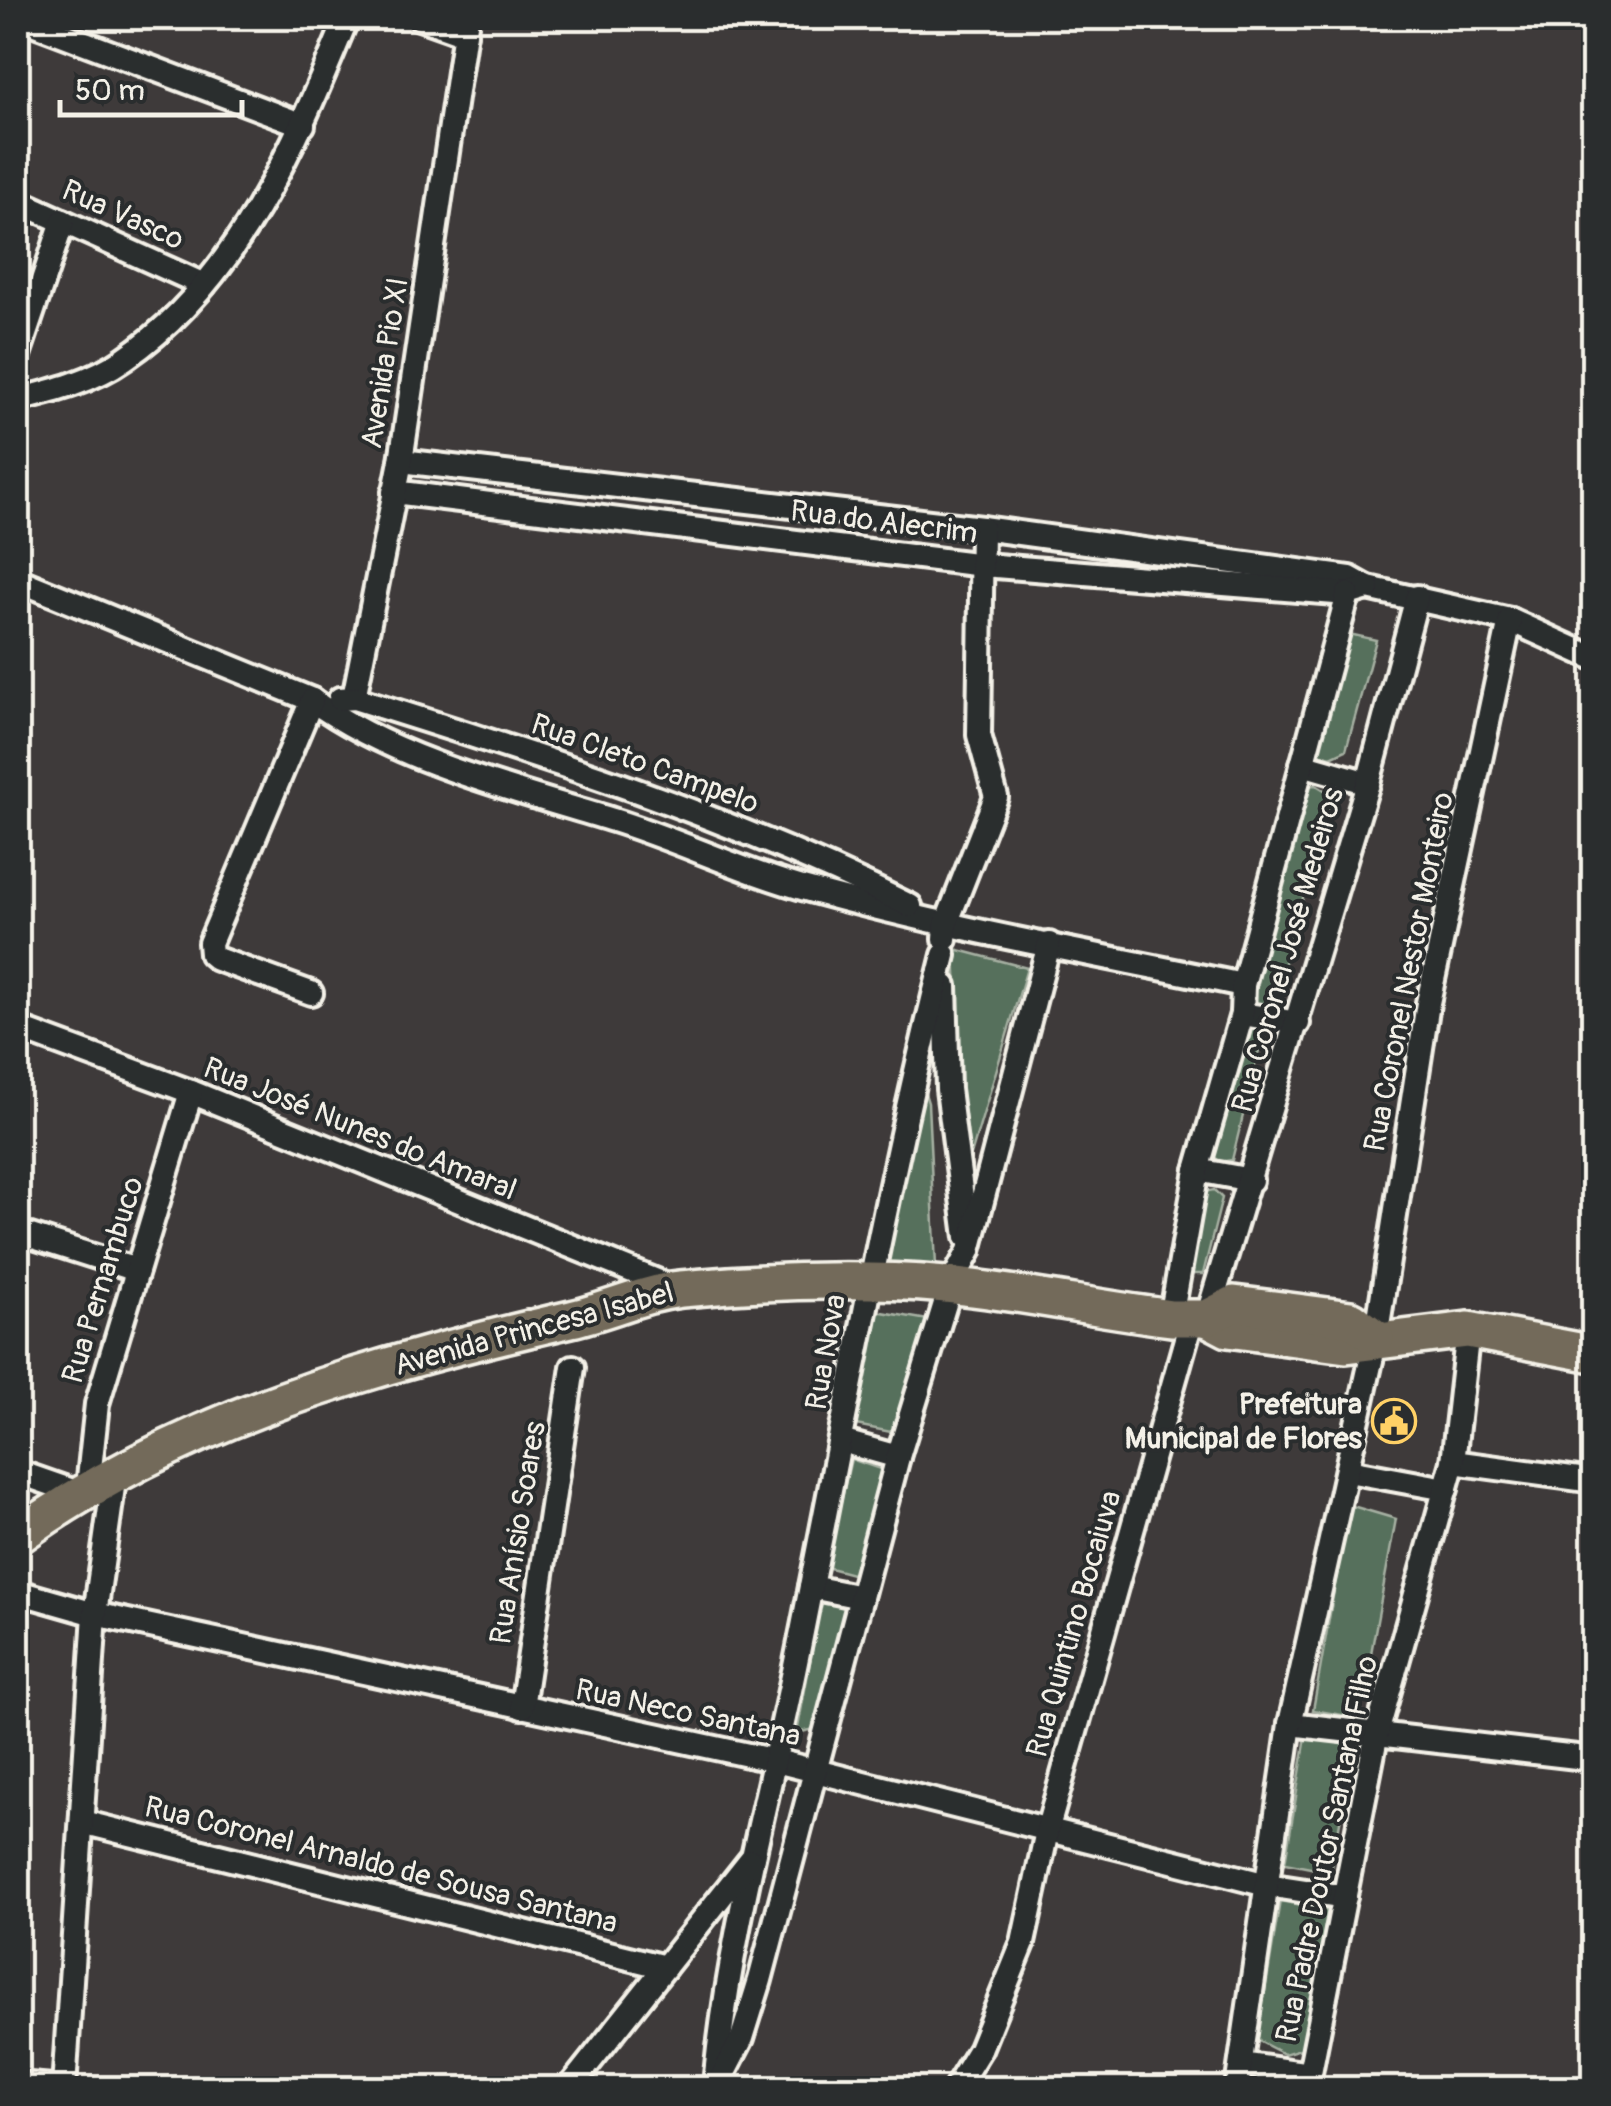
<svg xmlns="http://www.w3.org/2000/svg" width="1611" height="2106" viewBox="0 0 1611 2106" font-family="Pangolin,sans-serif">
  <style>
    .green { fill: #576f5c; stroke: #a6b0a2; stroke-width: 2.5 }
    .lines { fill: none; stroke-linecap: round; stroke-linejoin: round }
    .street-casing { stroke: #f4f1e8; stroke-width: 30 }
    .primary-casing { stroke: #f4f1e8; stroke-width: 42 }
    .street { stroke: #2a2d2e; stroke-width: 22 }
    .primary { stroke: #736b5a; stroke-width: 35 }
    .labels { text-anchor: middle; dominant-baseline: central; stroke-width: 8; stroke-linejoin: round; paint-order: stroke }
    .street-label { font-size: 30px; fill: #f4f1e8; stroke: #2a2d2e }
    .poi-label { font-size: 30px; font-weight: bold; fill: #f4f1e8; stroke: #2a2d2e; text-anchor: end }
  </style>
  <rect width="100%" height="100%" fill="#3e3a3a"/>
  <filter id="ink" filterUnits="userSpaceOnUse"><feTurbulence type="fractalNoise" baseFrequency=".01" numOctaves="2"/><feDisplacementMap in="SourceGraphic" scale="20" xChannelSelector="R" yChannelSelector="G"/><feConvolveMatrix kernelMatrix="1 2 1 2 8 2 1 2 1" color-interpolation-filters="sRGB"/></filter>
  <g filter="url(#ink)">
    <g class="green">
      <path d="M1331,630L1376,640L1346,750L1331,757L1315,752Z"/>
      <path d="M1316,785L1326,791L1330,801L1275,998L1266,1007L1257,1006L1250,991L1305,786Z"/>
      <path d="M955,949L1027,968L965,1175Z"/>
      <path d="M1246,1026H1257L1263,1034L1232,1160L1220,1162L1211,1154Z"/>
      <path d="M922,1083L928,1103L936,1266L931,1274L887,1265Z"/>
      <path d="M1214,1190L1222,1198L1203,1274H1189L1203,1192Z"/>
      <path d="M876,1311L928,1320L896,1433L856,1425Z"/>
      <path d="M851,1459L886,1471L856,1575L826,1567Z"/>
      <path d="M1349,1505L1396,1519L1359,1718L1313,1710Z"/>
      <path d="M821,1602L850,1606L819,1728L797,1733Z"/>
      <path d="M1306,1737L1354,1744L1331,1872L1285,1863Z"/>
      <path d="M1280,1901L1330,1910L1304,2048L1284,2054L1257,2040Z"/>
    </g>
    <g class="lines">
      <defs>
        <g id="street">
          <path d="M19,18L303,125"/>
          <path d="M420,18L465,34"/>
          <path d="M18,201L204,285"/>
          <path d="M18,355L63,221"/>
          <path d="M18,400C54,391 93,381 124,359C239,281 296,141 347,18"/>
          <path d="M401,461L982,528L1350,578L1368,588L1510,620L1594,658"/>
          <path d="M394,492L983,565L1348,594L1368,588"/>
          <path d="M18,580L312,700C391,759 518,791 613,820C681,841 745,873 813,891C955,930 1100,955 1243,985"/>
          <path d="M354,698L401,461L467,18"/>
          <path d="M340,699L354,698C543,757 733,817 910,906"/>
          <path d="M1302,764L1368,783"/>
          <path d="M945,939L946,924L996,797L979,735L982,528"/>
          <path d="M945,986L948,1089L967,1237"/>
          <path d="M311,993L217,959L211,954L210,943L312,700"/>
          <path d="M1242,1014L1298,1023"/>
          <path d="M18,1028L191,1092L674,1288"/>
          <path d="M1197,1170L1251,1180"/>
          <path d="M18,1232L137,1270"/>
          <path d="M1171,1318L1197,1170L1242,1014L1243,985L1348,594"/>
          <path d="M1207,1318L1368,783L1417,597"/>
          <path d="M841,1441L898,1457"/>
          <path d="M1453,1462L1594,1481"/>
          <path d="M1348,1471L1446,1489"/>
          <path d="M18,1472L78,1493"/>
          <path d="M88,1487L97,1404L191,1092"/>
          <path d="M811,1587L861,1597"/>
          <path d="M18,1592L95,1614L776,1761L1267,1885L1345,1897"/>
          <path d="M522,1707L573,1367"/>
          <path d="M1290,1724L1594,1759"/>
          <path d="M82,1822L665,1967"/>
          <path d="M1241,2064L1310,2074"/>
          <path d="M716,2075C730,1932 770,1792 798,1652C845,1418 886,1185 944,955"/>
          <path d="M18,2084L64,2088"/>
          <path d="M64,2088L95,1614L115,1473"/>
          <path d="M569,2088L750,1860"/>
          <path d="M716,2088L742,2038L760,1980L898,1457L951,1284L969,1251L1049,944"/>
          <path d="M956,2088L980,2049L1023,1943L1047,1831L1192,1318"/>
          <path d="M1237,2088L1290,1724L1376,1338L1428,1003L1510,620"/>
          <path d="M1307,2088L1376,1737L1453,1462L1468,1330"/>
        </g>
        <g id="primary">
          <path d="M1207,1318L1228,1329L1346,1345L1468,1330L1594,1354"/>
          <path d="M18,1536C181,1418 377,1364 571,1319C607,1311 644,1293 681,1289C743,1283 808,1280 870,1281C971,1281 1071,1305 1171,1318H1207L1234,1304L1351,1319L1376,1338"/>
        </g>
      </defs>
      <use href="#street" class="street-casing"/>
      <use href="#primary" class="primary-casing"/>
      <use href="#street" class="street"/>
      <use href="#primary" class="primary"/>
    </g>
  </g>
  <defs>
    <symbol id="civic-ring" viewBox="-11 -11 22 22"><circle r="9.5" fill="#2a2d2e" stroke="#ffd166" stroke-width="1.5"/><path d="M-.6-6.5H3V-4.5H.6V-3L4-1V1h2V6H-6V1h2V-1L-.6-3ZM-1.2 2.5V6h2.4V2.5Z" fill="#ffd166"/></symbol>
  </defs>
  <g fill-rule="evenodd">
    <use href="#civic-ring" x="1369" y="1396" width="50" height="50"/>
  </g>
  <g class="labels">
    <g class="street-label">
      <text transform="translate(123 215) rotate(24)">Rua Vasco</text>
      <text transform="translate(385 363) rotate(-81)">Avenida Pio XI</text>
      <text transform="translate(884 522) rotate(7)">Rua do Alecrim</text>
      <text transform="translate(645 764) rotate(20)">Rua Cleto Campelo</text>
      <text transform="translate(1288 950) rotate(-74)">Rua Coronel José Medeiros</text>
      <text transform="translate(1409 972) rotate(-79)">Rua Coronel Nestor Monteiro</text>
      <text transform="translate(360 1129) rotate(22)">Rua José Nunes do Amaral</text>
      <text transform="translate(103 1280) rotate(-73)">Rua Pernambuco</text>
      <text transform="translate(534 1329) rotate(-15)">Avenida Princesa Isabel</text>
      <text transform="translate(826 1352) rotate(-80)">Rua Nova</text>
      <text transform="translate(518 1533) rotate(-81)">Rua Anísio Soares</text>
      <text transform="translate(1074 1624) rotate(-74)">Rua Quintino Bocaiuva</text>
      <text transform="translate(688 1713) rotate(12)">Rua Neco Santana</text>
      <text transform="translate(1327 1849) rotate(-78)">Rua Padre Doutor Santana Filho</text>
      <text transform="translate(381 1865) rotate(14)">Rua Coronel Arnaldo de Sousa Santana</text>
    </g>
    <g class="poi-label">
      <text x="1362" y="1404">Prefeitura<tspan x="1362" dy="34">Municipal de Flores</tspan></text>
    </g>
  </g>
  <rect width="1611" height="2106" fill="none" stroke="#2a2d2e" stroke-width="60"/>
  <rect x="30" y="30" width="1551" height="2046" fill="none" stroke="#f4f1e8" stroke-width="4" filter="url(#ink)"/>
  <path d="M60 100v15h182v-15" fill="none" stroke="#f4f1e8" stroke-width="5"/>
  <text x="75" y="100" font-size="30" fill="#f4f1e8" stroke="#2a2d2e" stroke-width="8" paint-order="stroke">50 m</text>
</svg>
